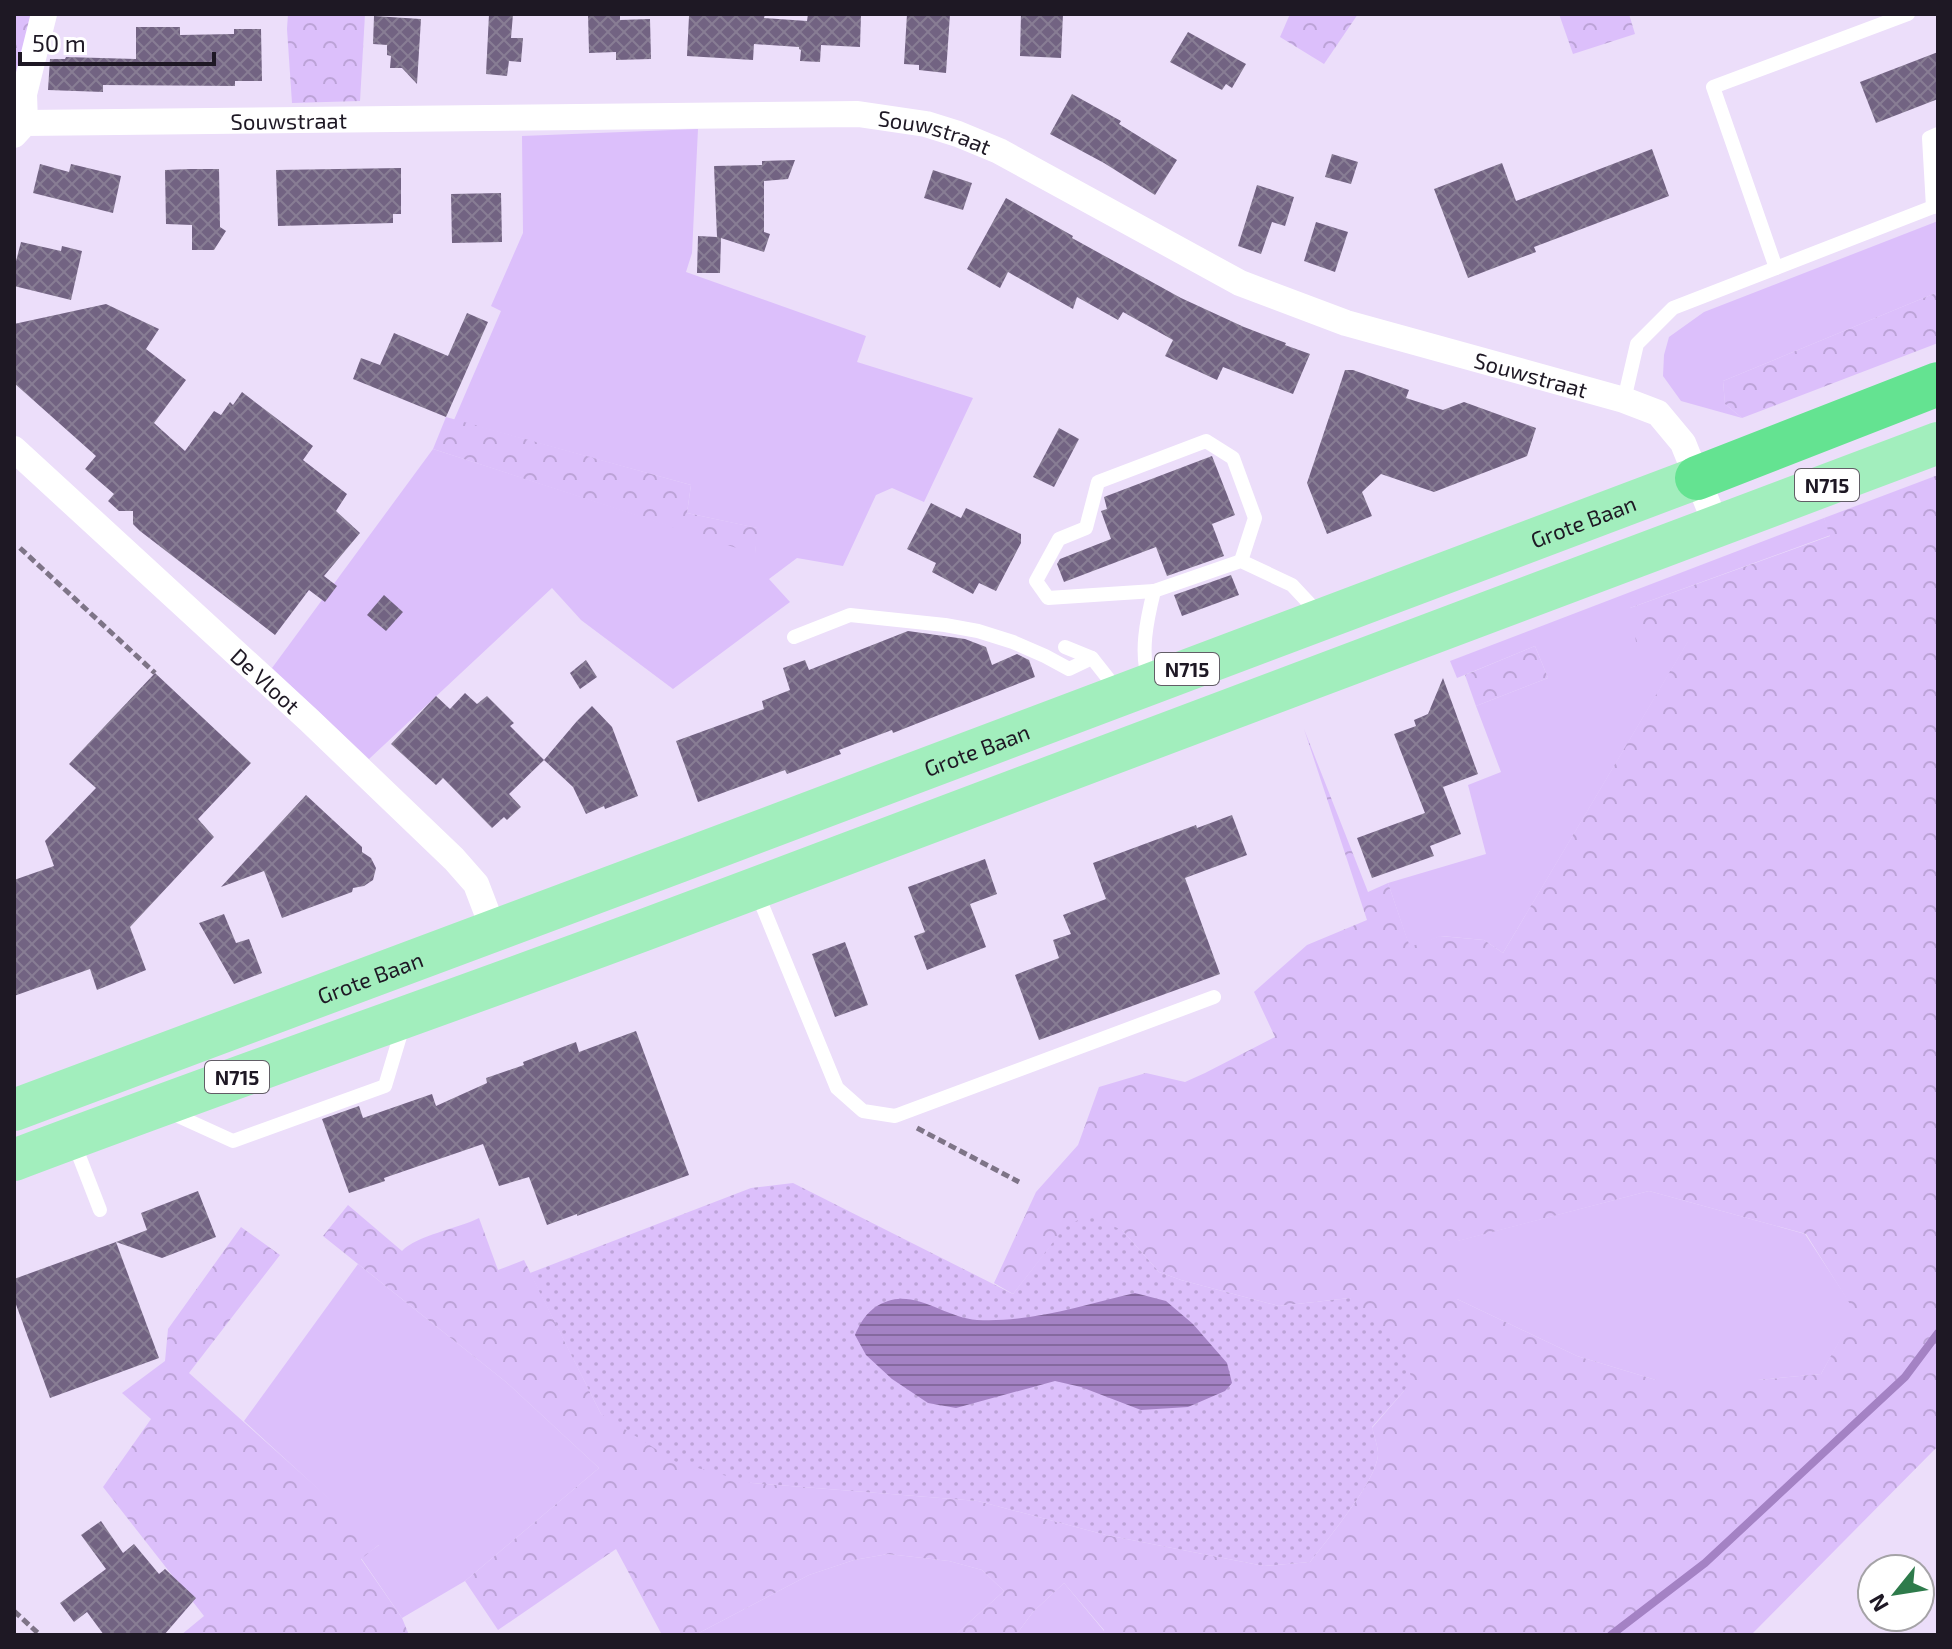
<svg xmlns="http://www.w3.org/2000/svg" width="1952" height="1649" viewBox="0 0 1952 1649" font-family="'Exo 2',sans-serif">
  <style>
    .green { fill: #dcbffb }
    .forest { fill: url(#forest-crowns); fill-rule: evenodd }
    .garden { fill: url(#garden-dots) }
    .water { fill: url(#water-rules) }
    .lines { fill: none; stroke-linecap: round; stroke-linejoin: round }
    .stream { stroke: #a482c4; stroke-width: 8 }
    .building { fill: url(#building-cross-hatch) }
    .path { stroke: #7e7487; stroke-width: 5; stroke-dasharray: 8 4; stroke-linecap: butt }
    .lane { stroke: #fff; stroke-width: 14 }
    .street { stroke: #fff; stroke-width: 26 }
    .primary { stroke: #a2eebd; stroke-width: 42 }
    .highway { stroke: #64e391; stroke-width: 44 }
    .labels { text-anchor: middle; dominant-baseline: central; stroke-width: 8; stroke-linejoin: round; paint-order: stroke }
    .shield { fill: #fff; stroke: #625d66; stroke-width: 2 }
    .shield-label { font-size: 20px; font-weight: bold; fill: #1e1824 }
    .street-label { font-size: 22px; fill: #1e1824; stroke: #fff }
  </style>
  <defs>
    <pattern id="forest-crowns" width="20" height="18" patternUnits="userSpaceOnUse" patternTransform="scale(2)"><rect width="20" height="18" fill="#dcbffb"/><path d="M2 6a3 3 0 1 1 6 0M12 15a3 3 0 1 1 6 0" fill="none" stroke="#bca3d7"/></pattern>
    <pattern id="garden-dots" width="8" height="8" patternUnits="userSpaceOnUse" patternTransform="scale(2)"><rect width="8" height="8" fill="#dcbffb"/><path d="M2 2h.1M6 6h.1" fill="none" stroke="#bca3d7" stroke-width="1.8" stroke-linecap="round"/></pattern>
    <pattern id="water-rules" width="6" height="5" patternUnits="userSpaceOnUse" patternTransform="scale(2)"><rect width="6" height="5" fill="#a482c4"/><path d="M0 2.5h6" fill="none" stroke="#85699f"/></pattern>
    <pattern id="building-cross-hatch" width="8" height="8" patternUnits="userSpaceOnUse" patternTransform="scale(2)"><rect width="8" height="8" fill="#726382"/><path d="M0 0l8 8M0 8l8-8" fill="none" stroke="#887d94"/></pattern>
  </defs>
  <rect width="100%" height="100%" fill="#ecdefa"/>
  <g class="green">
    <path d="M698,129L692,253L686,272L866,336L857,362L973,398L924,502L892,488L876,495L843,566L797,558L769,579L790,602L673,689L581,620L552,588L369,759L272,668L433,449L755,553L757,528L687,513L691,485L454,420L501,311L491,306L523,233L522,136Z"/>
    <path d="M1938,221V292L1723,381L1725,404L1742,418L1681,401L1663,376L1664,355L1669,337L1704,312Z"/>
    <path d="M1824,518L1831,535L1630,608L1689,640L1503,953L1484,940L1441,936L1410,948L1388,883L1486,854L1468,785L1501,772L1476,706L1548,678L1535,646L1457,678L1450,661Z"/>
    <path d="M1649,1191L1805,1234L1856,1312L1821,1374L1758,1380H1656L1577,1356L1457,1299V1241Z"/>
    <path d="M358,1264L506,1382L599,1468L465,1581L402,1618L361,1558L379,1545L244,1421Z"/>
    <path d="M888,1554L949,1561L982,1570L1004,1591L955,1635H695L809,1575L854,1560Z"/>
    <path d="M1064,1583L1104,1631V1635H1016L1033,1612Z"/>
  </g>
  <g class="forest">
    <path d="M14,14H35L14,86Z"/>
    <path d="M288,14H365L360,101L292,103L287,29Z"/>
    <path d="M1290,14H1358L1324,64L1280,37Z"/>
    <path d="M1559,14H1629L1635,34L1573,54Z"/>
    <path d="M1938,292V343L1742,418L1725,404L1723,381Z"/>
    <path d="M446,417L691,485L687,513L758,528L755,554L433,449Z"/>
    <path d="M1938,475V1446L1751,1635H1104V1630L1064,1583L1033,1612L1016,1635H955L1004,1591L982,1570L949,1561L888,1554L854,1560L809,1575L695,1635H662L616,1549L498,1630L465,1581L599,1468L506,1382L323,1236L348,1205L402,1251C417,1235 457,1229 479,1218L498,1270L524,1260L601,1414L752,1483L978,1501L1106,1535L1264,1566L1310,1562C1326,1541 1380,1477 1378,1452C1377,1444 1374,1435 1372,1428L1404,1391L1350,1298L1279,1306L1181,1280L1159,1272L1122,1230L1064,1229L1013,1294L994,1283L1036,1192L1078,1145L1099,1087L1146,1073L1185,1082L1205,1073L1275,1037L1254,992L1307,945L1367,920L1304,729L1368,892L1388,883L1410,947L1440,936L1484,940L1503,953L1688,641L1638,653L1630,608L1830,536L1824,518ZM1649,1191L1806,1234L1855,1312L1821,1374L1758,1380H1656L1577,1356L1457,1299L1458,1241Z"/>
    <path d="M1535,646L1548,678L1476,706L1465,675Z"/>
    <path d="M241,1227L280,1255L189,1373L380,1544L361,1559L402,1618L409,1635H181L204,1616L103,1487L151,1419L122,1393L165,1361L168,1329Z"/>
  </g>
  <path class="garden" d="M793,1183L1013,1294L1064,1228L1087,1215L1122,1230L1159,1272L1181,1280L1279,1306L1350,1298L1404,1349L1411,1377L1404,1391L1372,1427C1374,1435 1377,1444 1378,1452C1380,1477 1326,1541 1310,1562L1264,1566L1106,1535L978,1501L752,1483L676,1462L601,1414L530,1273L751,1188Z"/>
  <path class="water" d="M1135,1293L1166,1301L1193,1324L1227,1363L1232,1383L1225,1391L1188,1407L1141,1410L1081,1387L1055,1381L956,1408L928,1403L892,1379L866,1355L855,1335C862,1319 870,1307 888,1301C917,1291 947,1318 977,1320C1030,1323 1083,1305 1135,1293Z"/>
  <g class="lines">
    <path class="stream" d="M1611,1635L1705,1563L1905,1377L1938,1333"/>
  </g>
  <g class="building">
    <path d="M489,14H513L511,38H523L521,62L509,61L507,76L486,74Z"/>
    <path d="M588,14H620V20L650,19L651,59L616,60V52L589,53Z"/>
    <path d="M697,14H765L764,18L807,21L808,14H861L860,47L821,45L820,62L800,61L801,50L799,49V47L754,44L753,60L687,56L689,16H697Z"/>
    <path d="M907,14H950L946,73L919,70V65L904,64Z"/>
    <path d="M1021,14H1063L1061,58L1020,56Z"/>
    <path d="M374,16L421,19L417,84L402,68H390L391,56L387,55V45L373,44Z"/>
    <path d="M136,27H180V35L234,34V29H261L262,81H235V86L103,85V92L48,90L50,59H65L66,57L136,59Z"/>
    <path d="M1188,32L1246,64L1232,88L1226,84L1222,90L1170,62Z"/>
    <path d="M1938,52V99L1876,123L1860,82Z"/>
    <path d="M1072,94L1121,121L1119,124L1177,160L1155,195L1104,163L1050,134Z"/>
    <path d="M1652,149L1669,196L1534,247L1536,252L1468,278L1434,189L1502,163L1516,201Z"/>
    <path d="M1332,154L1358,162L1351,184L1325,177Z"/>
    <path d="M795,160L788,179L764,181V232L770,234L764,252L721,238L720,273H697L698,236L717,237L714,166L762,165V161Z"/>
    <path d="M40,164L69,172L71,164L121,176L113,213L33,193Z"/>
    <path d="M401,168V214H393V223L278,226L276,170Z"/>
    <path d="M190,169H219L220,227L226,231L214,250H192V225L166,224L165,170Z"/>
    <path d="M933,170L972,183L963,210L924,198Z"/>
    <path d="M1257,185L1294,197L1285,226L1272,222L1261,254L1238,246Z"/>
    <path d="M501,193L502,242L452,243L451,194Z"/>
    <path d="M1006,198L1073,236L1072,238L1181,298L1244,327L1286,343L1285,345L1310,354L1293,394L1223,367L1217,380L1165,356L1173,340L1123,312L1118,320L1077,297L1073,309L1008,272L1000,288L967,269Z"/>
    <path d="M1316,222L1348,232L1335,272L1304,261Z"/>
    <path d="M21,242L61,251L62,246L82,251L71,300L14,286V269Z"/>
    <path d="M106,304L159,329L146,349L186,380L154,423L185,451L214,411L221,415L230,402L233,405L242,392L313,446L303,460L347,494L336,511L360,533L324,576L337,586L325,602L309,590L275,635L140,531L133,524V511H119L108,501L114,494L85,469L96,456L14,383V324Z"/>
    <path d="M467,313L488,322L446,417L353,379L361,358L380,365L394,333L448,356Z"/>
    <path d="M1345,370H1353L1409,390L1406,398L1443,410L1464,402L1536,428L1527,456L1434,492L1381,474L1362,492L1372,516L1327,534L1307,483Z"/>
    <path d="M1059,428L1079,439L1054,487L1033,477Z"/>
    <path d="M1212,456L1235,515L1212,524L1224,556L1167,576L1156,547L1064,582L1057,564L1060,559L1111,539L1101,511L1107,509L1104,497Z"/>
    <path d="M931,503L961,518L966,508L1021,534V543L996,591L979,583L973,594L932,572L936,563L907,549Z"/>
    <path d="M1231,575L1239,595L1182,616L1174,595Z"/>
    <path d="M384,595L403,612L386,631L367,615Z"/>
    <path d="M908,631L965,639L986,647L992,665L1017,654L1029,660L1035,677L893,733L892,730L839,750L841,754L787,774L785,770L698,802L676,741L764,709L762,701L790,690L783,668L805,660L809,670Z"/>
    <path d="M586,660L597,677L580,689L570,673Z"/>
    <path d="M155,673L251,763L198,819L214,837L130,927L146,970L97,990L90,969L14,996V880L54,866L45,841L96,788L69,764Z"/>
    <path d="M1443,678L1478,774L1443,787L1461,834L1430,846L1434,856L1372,878L1357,838L1425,813L1394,734L1416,726L1414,720L1428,714Z"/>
    <path d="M465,693L477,704L487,696L514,723L510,726L544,760L509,794L521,807L507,820L504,817L492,828L443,778L436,785L391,744L436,696L450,709Z"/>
    <path d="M592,706L612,727L638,796L605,809L604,806L586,814L573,787L544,760L577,721Z"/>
    <path d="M306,795L362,847V852L371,858L376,868L373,880L364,886L353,888L352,892L282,918L264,871L221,887Z"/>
    <path d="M1232,815L1247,855L1185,878L1220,974L1039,1040L1015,975L1059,958L1053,940L1071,934L1063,915L1106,899L1093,863L1196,825L1197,828Z"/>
    <path d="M985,859L997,894L970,904L986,947L927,970L914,936L925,932L908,887Z"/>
    <path d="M224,914L236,943L249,939L262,973L234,984L199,923Z"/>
    <path d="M845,942L868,1005L835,1017L812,954Z"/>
    <path d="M636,1031L689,1175L577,1216V1214L547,1225L529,1177L499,1186L483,1144L384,1178L385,1181L349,1193L322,1119L359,1106L363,1118L432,1094L436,1106L487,1083L486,1078L524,1065L523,1062L576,1042L579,1052Z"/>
    <path d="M198,1191L216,1237L162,1258L116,1242L147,1230L141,1213Z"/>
    <path d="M116,1242L159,1358L50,1398L14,1299V1279Z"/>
    <path d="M101,1521L123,1553L134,1544L159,1574L165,1569L196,1598L164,1635H104L87,1612L74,1622L60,1603L106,1569L81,1535Z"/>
  </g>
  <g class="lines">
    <g class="path">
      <path d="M20,548L155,673"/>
      <path d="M917,1128L1019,1182"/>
      <path d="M14,1611L40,1635"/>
    </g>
    <g class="lane">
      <path d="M1933,207L1929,138L1938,134"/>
      <path d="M1776,268L1713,87L1908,14"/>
      <path d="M1624,400L1637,344L1673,308L1938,205"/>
      <path d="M1154,591L1048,598L1036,581L1059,539L1086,528L1098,482L1206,441L1233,458L1255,518L1241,561"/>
      <path d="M794,637L850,615L945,625L978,631L1013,642L1045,656L1069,669L1092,658"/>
      <path d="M1065,647L1092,658L1118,691"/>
      <path d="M1150,682C1139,655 1147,619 1154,591L1241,561L1292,585L1320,615"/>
      <path d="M757,893L837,1088L863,1111L895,1116L1214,997"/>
      <path d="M167,1111L233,1141L385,1086L404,1023"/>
      <path d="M74,1143L100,1210"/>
    </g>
    <g class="street">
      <path d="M25,123L24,94L44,14"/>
      <path id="s1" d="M14,135L25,123L858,114L926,124L958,134L999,151L1240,283L1346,323L1624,400L1658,413L1683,443L1717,527"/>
      <path id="s2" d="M14,449L309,720L454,859L476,884L494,931"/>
    </g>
    <g class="primary">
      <path id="s3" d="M14,1110L678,862L1697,478"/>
      <path d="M14,1160C223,1081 434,1008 644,930C1076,770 1507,607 1938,443"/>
    </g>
    <path class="highway" d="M1697,478L1938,384"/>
  </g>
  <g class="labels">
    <g class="shield">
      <rect x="1795" y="469" width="64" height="32" rx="6"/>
      <rect x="1155" y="653" width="64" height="32" rx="6"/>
      <rect x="205" y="1061" width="64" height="32" rx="6"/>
    </g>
    <g class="shield-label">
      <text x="1827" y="485">N715</text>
      <text x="1187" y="669">N715</text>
      <text x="237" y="1077">N715</text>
    </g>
    <g class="street-label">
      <text stroke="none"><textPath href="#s1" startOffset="280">Souwstraat</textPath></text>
      <text stroke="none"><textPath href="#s1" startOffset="928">Souwstraat</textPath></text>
      <text stroke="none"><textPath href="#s1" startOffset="1576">Souwstraat</textPath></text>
      <text stroke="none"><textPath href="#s3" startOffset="1676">Grote Baan</textPath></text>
      <text stroke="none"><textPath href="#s2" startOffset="342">De Vloot</textPath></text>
      <text stroke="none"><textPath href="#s3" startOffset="1028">Grote Baan</textPath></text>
      <text stroke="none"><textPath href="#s3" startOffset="380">Grote Baan</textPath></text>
    </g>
  </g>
  <rect width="1952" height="1649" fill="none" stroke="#1e1824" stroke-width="32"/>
  <g transform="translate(1896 1593) rotate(240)"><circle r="38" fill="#ffffff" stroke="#a5a3a7" stroke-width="2"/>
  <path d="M0-6L14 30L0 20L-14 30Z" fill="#2e7b4b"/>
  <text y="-12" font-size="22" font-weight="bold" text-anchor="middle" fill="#1e1824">N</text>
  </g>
  <path d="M20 52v12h194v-12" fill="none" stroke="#1e1824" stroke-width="4"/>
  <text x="32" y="52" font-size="24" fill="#1e1824" stroke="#ffffff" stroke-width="6" paint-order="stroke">50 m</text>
</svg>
